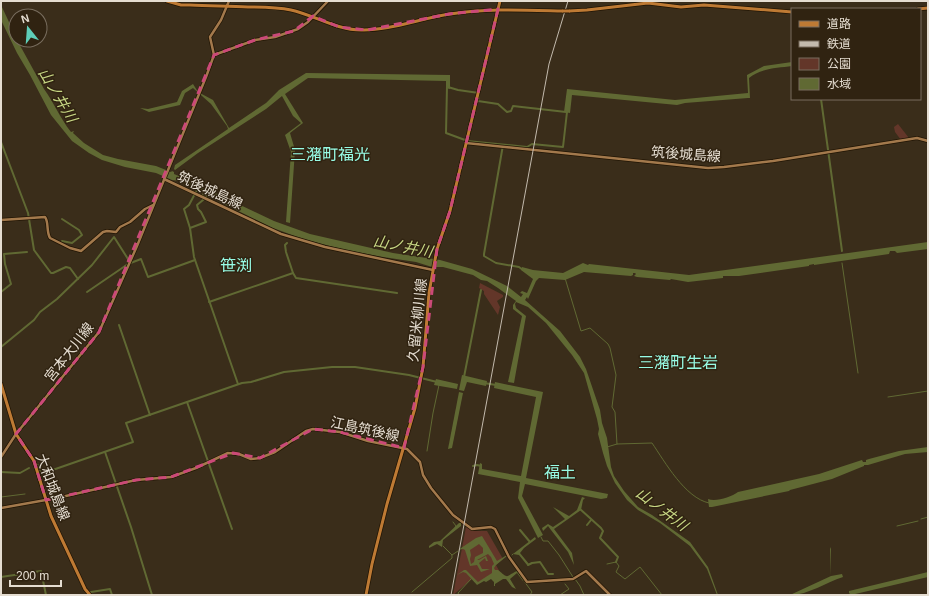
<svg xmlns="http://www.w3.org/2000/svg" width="929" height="596" viewBox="0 0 929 596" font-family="Helvetica,'Noto Sans JP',sans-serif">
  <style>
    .green { fill: #633629 }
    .water { fill: #606933; fill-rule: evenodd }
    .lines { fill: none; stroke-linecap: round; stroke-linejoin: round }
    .stream { stroke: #606933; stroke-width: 1 }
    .canal { stroke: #606933; stroke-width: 2 }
    .secondary-casing { stroke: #211504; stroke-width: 4 }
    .primary-casing { stroke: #211504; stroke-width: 4.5 }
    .secondary { stroke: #a3794c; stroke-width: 2.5 }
    .primary { stroke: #be7a34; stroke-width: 3 }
    .rail { stroke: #c3baad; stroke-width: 1 }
    .primary-bridge-casing { stroke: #211504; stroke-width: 4.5; stroke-linecap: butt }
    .primary-bridge { stroke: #be7a34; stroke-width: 3 }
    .marked { fill: none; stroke: #cb4978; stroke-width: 3; stroke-dasharray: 8 5; stroke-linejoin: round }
    .labels { text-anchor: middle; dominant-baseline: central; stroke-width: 3; stroke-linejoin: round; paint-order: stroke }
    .street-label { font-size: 14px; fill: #e5ddd1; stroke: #302311 }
    .water-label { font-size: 15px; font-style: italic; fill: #c7d784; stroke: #302311 }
    .quarter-label { font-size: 16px; fill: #97fbe5; stroke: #302311 }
  </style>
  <rect width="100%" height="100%" fill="#3a2d1a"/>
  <g class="green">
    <path d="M898,124L909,138L901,140L895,132L894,127Z"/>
    <path d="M480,283L503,295V297L497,301L500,307L498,315L484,294V291L479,288Z"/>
    <path d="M466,527L476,531H487L503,559L496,565L503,578L496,582L490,575L478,583L472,579L453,595Z"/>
  </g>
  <g class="water">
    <path d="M1,5L16,37V40H17L44,89C53,101 60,118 71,132L74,131L73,133L84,143L103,155L118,159L156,166L171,172L172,171L174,172V174L200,185L209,193H215L274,221L310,234L393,253L440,260L472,269L507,286L521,297L523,294L520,293L522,291L527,293L533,279L521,270L522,267L533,270L563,273L583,263L588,265L589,264L689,275L928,242V249L897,253L895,251H890L889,254L814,265V264L809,265V266L739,276H723V278L688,282L671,279L670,280L637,277L634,276L636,274L635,273H633V275L631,276L584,272L565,280L539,278L536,281L528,299L527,297L525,300L560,331L580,357L586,369L600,410L602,423L607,438L611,467L614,476L624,491L638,507L652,515L690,542L708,567L718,595H717L707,569L690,546L660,523L638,510L627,500L615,483L607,466L603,453L598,434L599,429L597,419L584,373L572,355L546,323L528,307L516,302L515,304L516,308L526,316L514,383L508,382L522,316L513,309V305L516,301L498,288L487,281L481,280L473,275L443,267H432L416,262L383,257L341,249L303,239L273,228L208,196L206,197L202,195L203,193L197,189L180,181L172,180L156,173L125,167L102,160L89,153L72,141L51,115L30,75L17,53L1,20Z"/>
    <path d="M792,62V66C778,68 761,68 749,78L750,98H748L685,103L677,105L572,95L570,113L564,112L567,89L675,100L748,93L747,75L764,66Z"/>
    <path d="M306,73L450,75V89L446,88V81L308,78L285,94L303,123L290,133L295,150L290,223L286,222L291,152L285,135L301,123L293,116L282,96L266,109L198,153L175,170L174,169L175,165L228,129L227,126L211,104L193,88L185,93L180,105L149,112L140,108L148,109L177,102L182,91L193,84L198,92L213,100L229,128L266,103L279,90Z"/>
    <path d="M462,375L487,381L486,386L467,382L464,391L459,390Z"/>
    <path d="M436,379L458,384L457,389L434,385Z"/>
    <path d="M495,382L543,392L526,478L608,494L607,498L601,499L525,484L522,496L543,535L538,538L518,498L520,482L478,474L480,463L482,464V469L521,476L536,397L494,388Z"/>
    <path d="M459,392L463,393L452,448L448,449Z"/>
    <path d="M928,447V452L905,454L868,465H864V466L832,479L790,490L789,491L712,507H709L708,499C716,502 731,497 738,492L819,474L862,460L863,462H866V460L869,459L899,451Z"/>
    <path d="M582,497L585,498L583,500L581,510L554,529L572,553L574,565L568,552L551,530L548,526L543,531L542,528L548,524L553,527L565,519L553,507L569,516L577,510Z"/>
    <path d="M459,523H461V526L443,540L442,547L437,544L429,548V546L434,542L440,541Z"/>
    <path d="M482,536L497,561L507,555V556L496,565L494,568L495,570H498C510,580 505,576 517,571L524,581H523L517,573L510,579L516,589L512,587L506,579H503L495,584V586H494V582L491,579L486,582L484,581L477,585L466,573L463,572L457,575L464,570H466L478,582L492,573V566L494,564L491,557L488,554L477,560H479L486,556L488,561H486L485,558L479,563L482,569H490L481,572L477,565L470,566L465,550L463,549L458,550L476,538ZM479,544L483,548V553L475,557L474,562L471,564L470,559L471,555L470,550Z"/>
    <path d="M535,537L536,539L524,548L520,553L529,564L527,565L519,555L513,554Z"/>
    <path d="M830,547L831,549V576L842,574L843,577C826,582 809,595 790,595L831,576Z"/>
    <path d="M928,572V577L851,595L849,593V591Z"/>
  </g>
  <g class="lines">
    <g class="stream">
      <path d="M842,263L858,373"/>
      <path d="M565,278L581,331L590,328L608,344L610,348L616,375L612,407L615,412L617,444"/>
      <path d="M888,397L928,391"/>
      <path d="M607,447L617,444L652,443C665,462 685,498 709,503"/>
      <path d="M427,451L433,413L439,385"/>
      <path d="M1,497L25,494"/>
      <path d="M921,519L928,517"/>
      <path d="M453,522L456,526L455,528"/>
      <path d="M897,526L918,521"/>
      <path d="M541,537L543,541H548L559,555L573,577"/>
      <path d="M452,555L458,551"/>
      <path d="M512,555L513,554"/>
      <path d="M607,564L616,562L619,566L616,572L625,579L640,567L662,595"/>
      <path d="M575,579L580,586L584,595"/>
      <path d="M524,581L532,592L530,595"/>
      <path d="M412,592L452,558V555L443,546"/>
      <path d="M459,595L458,593L471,579"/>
      <path d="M560,595L569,589L565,584"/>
    </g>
    <g class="canal">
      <path d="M447,86L446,133L465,140"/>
      <path d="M448,87L458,90L479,93L478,101L498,104L507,112L511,111L513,106L566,112"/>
      <path d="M821,99L842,251"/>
      <path d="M467,141L527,147L532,144L563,147L567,112"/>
      <path d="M1,142L28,213L34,250L51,273H53L66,267L70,268L78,279"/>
      <path d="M503,145L484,254V256L496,263L519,267L523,270"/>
      <path d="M198,188L189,205L184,209L190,228L194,257L238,384"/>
      <path d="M62,219L79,230L82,235L72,243L62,241"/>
      <path d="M190,228L206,222L201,212L198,209L197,205L203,200L206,194"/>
      <path d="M293,273L296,278L397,293"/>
      <path d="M1,292L11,284L5,264L4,254L27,252"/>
      <path d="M87,292L128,264L141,259L148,277L195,260"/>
      <path d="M209,302L293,273L286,252L285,245L287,243"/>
      <path d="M119,325L150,415"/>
      <path d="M1,347L34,320L40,312L57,299L92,265L114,237L128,259V264"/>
      <path d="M464,377L481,290"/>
      <path d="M484,383L496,385"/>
      <path d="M187,402L232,529"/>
      <path d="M105,452L131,527L152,595"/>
      <path d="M36,465H38L41,472L44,473L133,442L126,423L242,383L251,382L284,372L332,367H355L409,375L437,382"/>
      <path d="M473,466L477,465L481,466"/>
      <path d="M1,472L20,473L29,468"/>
      <path d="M580,509L601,528L603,531L600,538L618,557L616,562"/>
      <path d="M587,525L591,520"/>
      <path d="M520,530L530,542"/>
      <path d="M528,565L532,563L540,562L548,574H553"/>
      <path d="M1,577L41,571L46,595"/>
      <path d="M86,595L91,592L110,589L112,595"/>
    </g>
    <defs>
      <g id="secondary">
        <path d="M214,55L255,40L275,37L298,29L308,22L328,1"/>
        <path d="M466,143L708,168L724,167L773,161L917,138L928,141"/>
        <path d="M164,179L281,234L325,247L433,270"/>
        <path d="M1,220L45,217C49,222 46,231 50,238L70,248L81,251L103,232L107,231L116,232L120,227L130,222L145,209L153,205"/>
        <path d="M1,457L16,434L99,332L137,246L206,77L214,55L210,37L221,20L229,1"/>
        <path d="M1,508L57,498L136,480L171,477L196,468L228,453L239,454L251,459L260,458L275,452L306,431L313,429L340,432L368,441L407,449L420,462L423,475L431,488L453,515L472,529L491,527L495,529L509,557L527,582L573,579L586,571L610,595"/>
      </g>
      <g id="primary">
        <path d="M167,1L181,5H190C210,6 229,6 248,7C262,7 277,7 291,10C314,15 336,30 361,30C388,31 422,18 450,14C487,8 525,10 563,11"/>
        <path d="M918,9L928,8"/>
        <path d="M569,11L587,10L648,3L681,7L704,5L792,12"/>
        <path d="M1,384L16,434L34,461L51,516L85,589L90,595"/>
        <path d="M366,595L372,564L387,504L415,408L423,367L429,293L437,249L450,211L500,1"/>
      </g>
    </defs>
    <use href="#secondary" class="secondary-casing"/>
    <use href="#primary" class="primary-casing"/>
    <use href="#secondary" class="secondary"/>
    <use href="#primary" class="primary"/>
    <path class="rail" d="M451,595L549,64L568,1"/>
    <defs>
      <path id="primary-bridge" d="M563,11H569"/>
    </defs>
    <use href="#primary-bridge" class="primary-bridge-casing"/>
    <use href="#primary-bridge" class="primary-bridge"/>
  </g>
  <path class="marked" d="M498,9L450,211L437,249L423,367L404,448L340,432L313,429L260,458L233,453L171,477L136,480L46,500L34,461L16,434L99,332L214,55L255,40L294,31L313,16L339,27L367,30L449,14Z"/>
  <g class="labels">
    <g class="street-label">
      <text transform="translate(686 154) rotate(4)">筑後城島線</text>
      <text transform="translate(210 190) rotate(25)">筑後城島線</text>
      <text transform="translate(417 320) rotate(-84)">久留米柳川線</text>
      <text transform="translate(69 352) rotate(-52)">宮本大川線</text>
      <text transform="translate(365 429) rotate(12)">江島筑後線</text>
      <text transform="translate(53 487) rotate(69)">大和城島線</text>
    </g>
    <g class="water-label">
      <text transform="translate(58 95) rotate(59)">山ノ井川</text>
      <text transform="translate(403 246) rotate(11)">山ノ井川</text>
      <text transform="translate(662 509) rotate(37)">山ノ井川</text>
    </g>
    <g class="quarter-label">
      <text x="330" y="154">三潴町福光</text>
      <text x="236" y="265">笹渕</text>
      <text x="678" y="362">三潴町生岩</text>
      <text x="560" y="472">福土</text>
    </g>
  </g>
  <rect width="929" height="596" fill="none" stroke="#e5ddd1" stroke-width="4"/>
  <rect x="791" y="8" width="130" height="92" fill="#302311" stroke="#786d5e"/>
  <rect x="799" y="21" width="20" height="6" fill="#be7a34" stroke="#786d5e"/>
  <text x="827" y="28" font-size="12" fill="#e5ddd1">道路</text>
  <rect x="799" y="41" width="20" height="6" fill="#c3baad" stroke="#786d5e"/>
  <text x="827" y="48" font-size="12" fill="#e5ddd1">鉄道</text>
  <rect x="799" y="58" width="20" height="12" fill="#633629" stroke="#786d5e"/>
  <text x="827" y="68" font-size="12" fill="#e5ddd1">公園</text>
  <rect x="799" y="78" width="20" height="12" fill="#606933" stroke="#786d5e"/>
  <text x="827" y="88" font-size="12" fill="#e5ddd1">水域</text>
  <g transform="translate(28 28) rotate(343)"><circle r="19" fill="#302311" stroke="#786d5e"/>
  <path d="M0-3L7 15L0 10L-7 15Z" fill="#5eceb8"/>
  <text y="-6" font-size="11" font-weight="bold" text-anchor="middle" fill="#e5ddd1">N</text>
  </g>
  <path d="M10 580v6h51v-6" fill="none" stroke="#e5ddd1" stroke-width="2"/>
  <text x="16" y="580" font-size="12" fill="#e5ddd1" stroke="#302311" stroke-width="3" paint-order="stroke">200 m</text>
</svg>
